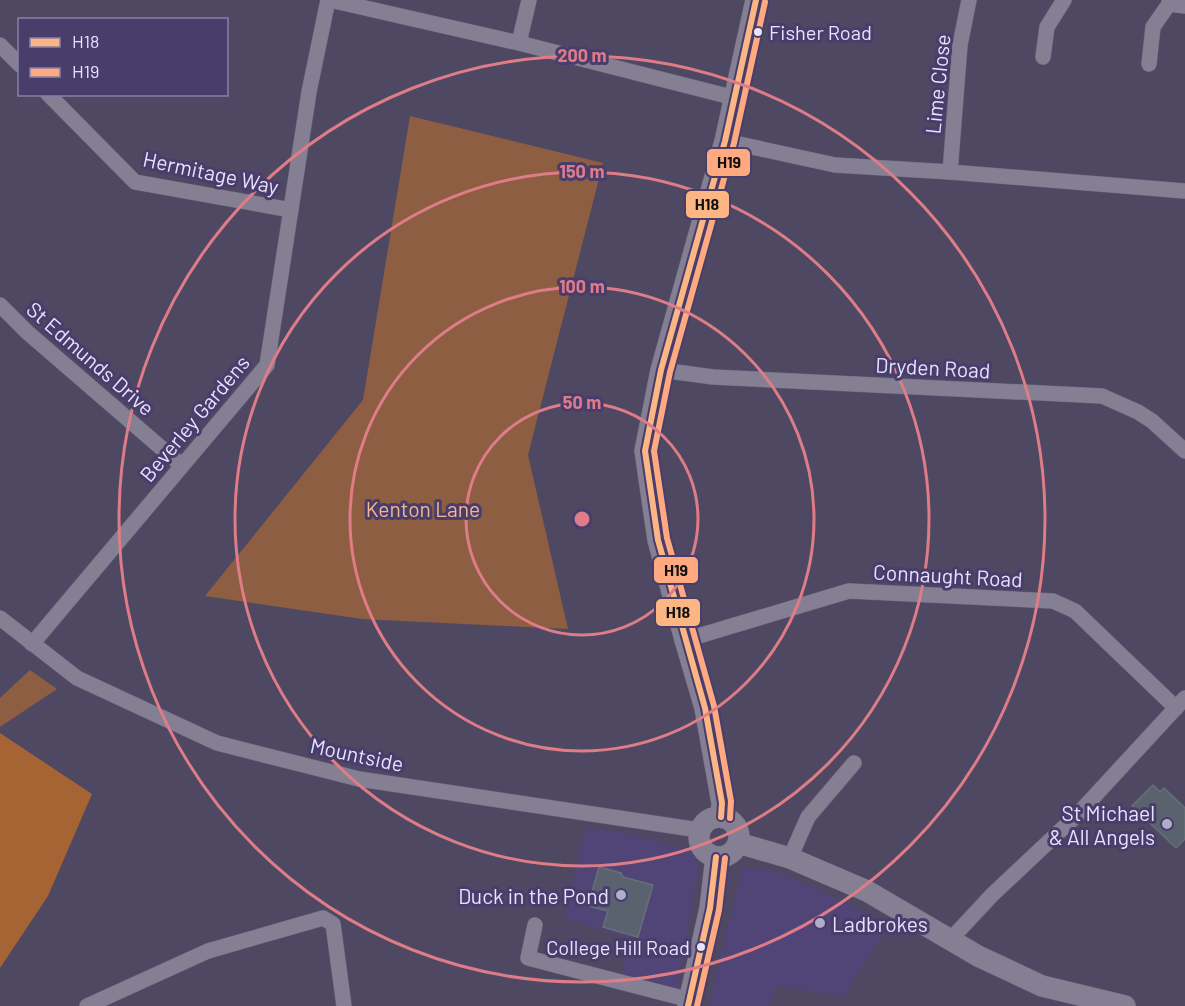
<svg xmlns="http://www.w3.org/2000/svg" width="1185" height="1006" viewBox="0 0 1185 1006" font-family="Barlow,sans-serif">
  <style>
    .built { fill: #514577 }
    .green { fill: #8e5e42 }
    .forest { fill: #a66334 }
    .building { fill: #59626e; stroke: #657078; stroke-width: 1.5 }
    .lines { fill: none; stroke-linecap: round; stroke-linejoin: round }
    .street-casing { stroke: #6c667d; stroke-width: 16 }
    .secondary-casing { stroke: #6c667d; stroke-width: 22 }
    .street { stroke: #847f92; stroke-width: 15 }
    .secondary { stroke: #847f92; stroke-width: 21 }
    .bus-1-casing { stroke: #493d6c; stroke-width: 10 }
    .bus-2-casing { stroke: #493d6c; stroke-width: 10 }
    .bus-1 { stroke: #fcb683; stroke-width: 6 }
    .bus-2 { stroke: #ffa980; stroke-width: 6 }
    .ring { fill: none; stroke: #de7c88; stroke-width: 3 }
    .bus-dot { fill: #e7e2fe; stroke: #493d6c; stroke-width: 2 }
    .poi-dot { fill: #b1acc7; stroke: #493d6c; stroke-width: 2 }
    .labels { text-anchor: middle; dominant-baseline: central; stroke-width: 6; stroke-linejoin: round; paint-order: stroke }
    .bus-label { font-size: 20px; fill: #e7e2fe; stroke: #493d6c; text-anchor: start }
    .street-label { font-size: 21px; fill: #e7e2fe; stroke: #493d6c }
    .park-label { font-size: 21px; fill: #f4b68d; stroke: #493d6c }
    .poi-label { font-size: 21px; fill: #e7e2fe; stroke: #493d6c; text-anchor: end }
    .centre { fill: #de7c88; stroke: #493d6c; stroke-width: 3 }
    .ring-label { font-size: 18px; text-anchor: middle; font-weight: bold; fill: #de7c88; stroke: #493d6c; stroke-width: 6; stroke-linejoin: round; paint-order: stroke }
    .line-badge { stroke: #493d6c; stroke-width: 2 }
    .pale-badge-label { font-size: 16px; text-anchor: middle; font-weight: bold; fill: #111 }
  </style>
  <rect width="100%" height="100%" fill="#4e4862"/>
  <g class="built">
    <path d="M586,828L622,832L690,850L699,865L677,988L622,974L631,938L563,919Z"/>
    <path d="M742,867L778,872L890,923L843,997L776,985L769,1006H709Z"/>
  </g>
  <g class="green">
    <path d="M410,116L603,163L528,455L568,629L362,619L205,596L363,400Z"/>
    <path d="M30,670L57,689L0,727V698Z"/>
  </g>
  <path class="forest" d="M0,733L92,794L48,896L0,968Z"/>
  <g class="building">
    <path d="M1153,785L1160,792L1164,788L1185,808V839L1176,848L1132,806Z"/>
    <path d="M599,867L621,873L623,877L653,885L638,937L603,927L608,911L588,906Z"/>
  </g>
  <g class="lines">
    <defs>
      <g id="street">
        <path d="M330,0L519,43L735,98"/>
        <path d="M1169,4L1185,6"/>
        <path d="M519,43L529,0"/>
        <path d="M0,45L20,65"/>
        <path d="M1043,57L1047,27L1064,0"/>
        <path d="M1149,64L1153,27L1169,4V0"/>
        <path d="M48,94L135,182L291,210"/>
        <path d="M725,141L835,165L950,172L1185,191"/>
        <path d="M950,172L960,45L969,0"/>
        <path d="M0,305L27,332L181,465"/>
        <path d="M661,370L713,377L1102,396L1138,412L1152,421L1185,451"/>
        <path d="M0,618L77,678L217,743L359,779L699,830"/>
        <path d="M685,640L849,591L1053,601L1075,611L1176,708"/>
        <path d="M32,644L267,365L309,92L328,0"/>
        <path d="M790,858L808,817L854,763"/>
        <path d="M535,925L528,958L690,1000"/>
        <path d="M951,939L992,895L1078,814L1185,698"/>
        <path d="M87,1006L208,951L323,918L333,924L344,1006"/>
      </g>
      <g id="secondary">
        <circle cx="719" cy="837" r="20"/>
        <path d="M721,817L722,803L705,708L685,640L658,540L645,451L661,370L725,141L756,0"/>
        <path d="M738,843L790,858L867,891L978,956L1042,986L1125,1006"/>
        <path d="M688,1006L710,908L716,857"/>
      </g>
    </defs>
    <use href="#street" class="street-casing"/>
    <use href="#secondary" class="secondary-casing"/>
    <use href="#street" class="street"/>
    <use href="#secondary" class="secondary"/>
    <defs>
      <g id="bus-1">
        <path d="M721,817L722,803L705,708L658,540L645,451L661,370L725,141L756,0"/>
        <path d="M688,1006L710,908L716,857"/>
      </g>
      <g id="bus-2">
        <path d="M730,818L731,801L714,706L667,538L654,451L670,372L734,143L765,2"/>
        <path d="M697,1006L719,910L725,858"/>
      </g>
    </defs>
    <use href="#bus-1" class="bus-1-casing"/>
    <use href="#bus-2" class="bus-2-casing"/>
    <use href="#bus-1" class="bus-1"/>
    <use href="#bus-2" class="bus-2"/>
  </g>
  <g class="ring">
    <circle cx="582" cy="519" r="116"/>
    <circle cx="582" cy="519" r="232"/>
    <circle cx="582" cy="519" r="347"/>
    <circle cx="582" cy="519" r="463"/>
  </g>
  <g class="bus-dot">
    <circle cx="758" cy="32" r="5"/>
    <circle cx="701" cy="947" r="5"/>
  </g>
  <g class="poi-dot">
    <circle cx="1167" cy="824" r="6"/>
    <circle cx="621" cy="895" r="6"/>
    <circle cx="820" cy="923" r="6"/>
  </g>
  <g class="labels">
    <g class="bus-label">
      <text x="769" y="32">Fisher Road</text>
      <text x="690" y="947" text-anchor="end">College Hill Road</text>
    </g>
    <g class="street-label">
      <text transform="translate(937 84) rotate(-84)">Lime Close</text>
      <text transform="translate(211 172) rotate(12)">Hermitage Way</text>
      <text transform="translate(91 358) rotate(41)">St Edmunds Drive</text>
      <text transform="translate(933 367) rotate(3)">Dryden Road</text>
      <text transform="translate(194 418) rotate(-50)">Beverley Gardens</text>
      <text transform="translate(948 575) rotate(3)">Connaught Road</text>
      <text transform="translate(357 754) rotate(12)">Mountside</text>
    </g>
    <g class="park-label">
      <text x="423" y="508">Kenton Lane</text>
    </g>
    <g class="poi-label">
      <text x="1155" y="812">St Michael<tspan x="1155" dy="24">&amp; All Angels</tspan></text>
      <text x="609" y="895">Duck in the Pond</text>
      <text x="832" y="923" text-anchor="start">Ladbrokes</text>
    </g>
  </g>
  <circle cx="582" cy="519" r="9" class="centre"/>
  <g class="ring-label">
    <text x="582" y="62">200 m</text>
    <text x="582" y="178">150 m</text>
    <text x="582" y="293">100 m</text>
    <text x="582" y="409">50 m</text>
  </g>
  <g class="line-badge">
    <rect x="706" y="148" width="45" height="29" rx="6" fill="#ffa980"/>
    <rect x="685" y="190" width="45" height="29" rx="6" fill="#fcb683"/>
    <rect x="653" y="556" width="46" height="28" rx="6" fill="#ffa980"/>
    <rect x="655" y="598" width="46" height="29" rx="6" fill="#fcb683"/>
  </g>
  <g class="pale-badge-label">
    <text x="729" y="168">H19</text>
    <text x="707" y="210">H18</text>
    <text x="676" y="576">H19</text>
    <text x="678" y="618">H18</text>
  </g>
  <rect x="18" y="18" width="210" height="78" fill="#493d6c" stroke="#887fa6" stroke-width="1.5"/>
  <rect x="30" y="38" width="30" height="9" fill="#fcb683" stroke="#887fa6" stroke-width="1.5"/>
  <text x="72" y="48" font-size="18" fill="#e7e2fe">H18</text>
  <rect x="30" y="68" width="30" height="9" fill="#ffa980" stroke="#887fa6" stroke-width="1.5"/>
  <text x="72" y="78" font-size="18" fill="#e7e2fe">H19</text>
</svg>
